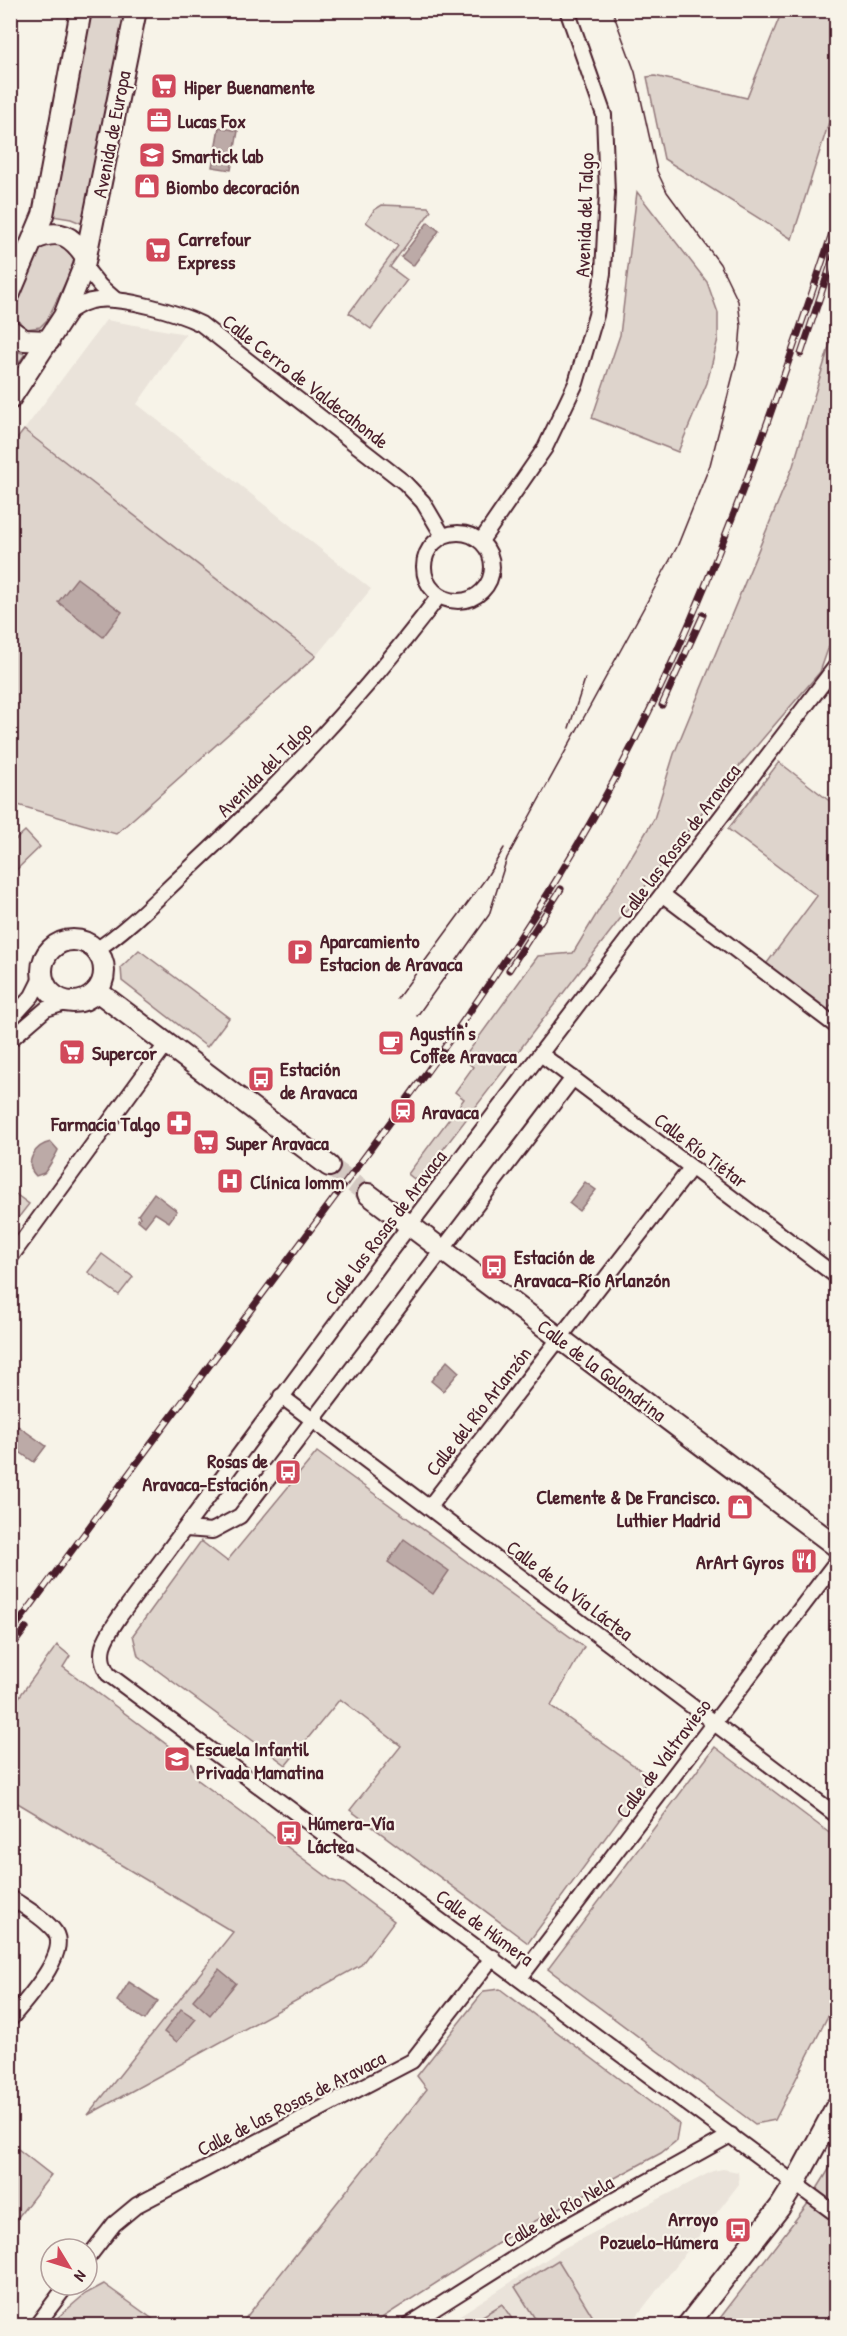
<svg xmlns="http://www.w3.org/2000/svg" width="847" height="2336" viewBox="0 0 847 2336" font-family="'Patrick Hand',sans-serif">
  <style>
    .built { fill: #eae3da }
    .green { fill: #ded4cc; stroke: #947a7c; stroke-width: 1.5 }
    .water { fill: #bcaaa7; stroke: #8e7275; stroke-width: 1.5 }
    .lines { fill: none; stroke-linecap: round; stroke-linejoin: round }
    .secondary-tunnel { stroke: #d4c9c2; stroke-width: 20; stroke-dasharray: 20 10; stroke-linecap: butt }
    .street-casing { stroke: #4a1f2b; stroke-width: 18 }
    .secondary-casing { stroke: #4a1f2b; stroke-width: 24 }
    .street { stroke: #f7f3e8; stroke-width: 14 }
    .secondary { stroke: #f7f3e8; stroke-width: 20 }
    .tram { stroke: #4a1f2b; stroke-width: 1.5 }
    .rail-casing { stroke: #4a1f2b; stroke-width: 7 }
    .rail { stroke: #f7f3e8; stroke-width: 4.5; stroke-dasharray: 14; stroke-linecap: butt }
    .labels { text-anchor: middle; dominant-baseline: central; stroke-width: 4.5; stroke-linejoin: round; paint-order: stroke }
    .poi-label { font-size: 20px; font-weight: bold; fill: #4a1f2b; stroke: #f7f3e8; text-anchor: start }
    .street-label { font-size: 20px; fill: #4a1f2b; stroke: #f7f3e8 }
  </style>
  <rect width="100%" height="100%" fill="#f7f3e8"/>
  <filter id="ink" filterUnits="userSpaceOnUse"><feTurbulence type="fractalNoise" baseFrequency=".0167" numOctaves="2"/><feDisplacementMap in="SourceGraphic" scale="12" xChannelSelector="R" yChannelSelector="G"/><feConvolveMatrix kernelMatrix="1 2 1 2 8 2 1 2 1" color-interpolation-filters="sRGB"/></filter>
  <g filter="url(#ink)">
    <g class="built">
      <path d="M106,320L186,334L137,404L371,589L316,656L24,430Z"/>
      <path d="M723,2169L738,2172L739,2184L630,2325L443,2326L564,2248L713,2171Z"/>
    </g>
    <g class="green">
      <path d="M90,11H127L88,226L71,219L52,216Z"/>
      <path d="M782,11H836V100L792,239L664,159L647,77L655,76L747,98Z"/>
      <path d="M637,192L707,282L718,313V339L707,383L678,452L592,418L620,335Z"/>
      <path d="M382,205L428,207L431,211L390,267L407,280L371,329L349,313L398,246L366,222L374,210Z"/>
      <path d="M53,240L61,241L75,256L74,265L47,320L40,327L27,329L13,315V306L39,248Z"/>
      <path d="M836,324V637L829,646L820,672L723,785L418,1182L408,1174L464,1099L455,1092L473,1067L463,1059L538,956L573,953L654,819L674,754L793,466Z"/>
      <path d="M11,349L25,354L11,374Z"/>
      <path d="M24,430L316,656L116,834L11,803L10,448Z"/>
      <path d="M779,762L836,806V999L825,1013L764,967L817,896L728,829Z"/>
      <path d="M25,831L40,847L11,875V844Z"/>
      <path d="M139,950L229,1018L207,1047L122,981L121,967Z"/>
      <path d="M10,1190L29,1204L15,1222L11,1219Z"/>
      <path d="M102,1254L133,1277L119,1295L88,1272Z"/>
      <path d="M317,1452L584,1647L551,1706L650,1777L528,1943L350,1810L401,1746L340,1699L286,1765L138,1656L133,1635L201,1541L227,1561Z"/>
      <path d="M57,1645L70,1656L63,1667L190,1762L198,1780L333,1881L344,1884L394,1921L361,1965L88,2115L233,1932L11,1799V1708Z"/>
      <path d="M715,1747L836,1838V2000L775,2120L755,2124L548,1969Z"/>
      <path d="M500,1989L679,2124L676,2141L661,2153L517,2231L371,2325H240L427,2089L417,2076L484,1991Z"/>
      <path d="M18,2149L51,2175L11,2226V2158Z"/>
      <path d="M836,2158V2325L714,2326L809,2202Z"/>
      <path d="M558,2260L598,2325H539L515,2287Z"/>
      <path d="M104,2284L161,2325H49L85,2294Z"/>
      <path d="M502,2304L516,2325H468Z"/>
    </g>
    <g class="water">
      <path d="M219,127L238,131L231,170L212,167Z"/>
      <path d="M428,222L439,231L413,266L401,257Z"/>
      <path d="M77,578L122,612L103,637L58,602Z"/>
      <path d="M51,1142L58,1150C57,1153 47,1170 44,1173L36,1176C23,1163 35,1145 51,1142Z"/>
      <path d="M585,1182L596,1190L579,1211L569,1203Z"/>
      <path d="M154,1193L177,1211L169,1222L155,1213L145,1226L138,1220L140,1217L138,1215Z"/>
      <path d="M447,1361L459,1372L443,1391L431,1381Z"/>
      <path d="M18,1426L46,1446L34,1462L11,1446V1436Z"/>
      <path d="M404,1539L449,1571L433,1594L388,1562Z"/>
      <path d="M219,1969L236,1983L210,2015L193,2000Z"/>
      <path d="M129,1982L158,2001L145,2020L117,2001Z"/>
      <path d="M181,2009L196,2019L177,2042L164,2032Z"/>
    </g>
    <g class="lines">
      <path class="secondary-tunnel" d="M329,1166L368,1194"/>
      <defs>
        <g id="street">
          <path d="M84,266L100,286L116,300"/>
          <path d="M64,315C75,308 84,301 97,300C124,297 177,312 201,324L405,483L423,502L443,536"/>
          <circle cx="458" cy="567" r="34"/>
          <path d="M481,541L545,448L576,383L596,315L603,273L607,193L604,115L567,10"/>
          <path d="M836,666L390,1251L120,1616C107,1636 94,1651 108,1674L836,2214"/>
          <path d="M663,895L836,1026"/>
          <path d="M96,950C130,928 159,896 189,869C281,784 364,695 439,596"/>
          <path d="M10,1020L32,996L42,976"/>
          <path d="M10,1040L46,1009L68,1002"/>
          <path d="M542,1055L836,1276"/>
          <path d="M10,1258L167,1043"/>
          <path d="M281,1396L836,1815"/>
          <path d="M429,1507L691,1168"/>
          <path d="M186,1529L212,1531L240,1516L573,1078"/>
          <path d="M10,1897C24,1907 45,1918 55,1932C70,1954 24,2002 10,2020"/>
          <path d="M520,1978L836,1562"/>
          <path d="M87,2259L114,2224L137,2205L412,2061L493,1957"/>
          <path d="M36,2326L67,2285"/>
          <path d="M407,2326L551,2235L731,2135"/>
        </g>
        <g id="secondary">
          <path d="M35,239C60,228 72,236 86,257"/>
          <path d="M10,293L43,215L81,10"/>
          <path d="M10,330L24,340L49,341"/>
          <path d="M10,399L64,316L84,266L136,10"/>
          <circle cx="73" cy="971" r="31"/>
          <path d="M97,991L329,1166"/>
          <path d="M368,1194L836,1546"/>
          <path d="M687,2326L780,2207L795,2183L836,2107"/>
        </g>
      </defs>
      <use href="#street" class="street-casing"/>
      <use href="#secondary" class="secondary-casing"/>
      <use href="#street" class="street"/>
      <use href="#secondary" class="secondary"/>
      <g class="tram">
        <path d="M569,728L585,679"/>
        <path d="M397,999L486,878L504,848"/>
        <path d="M417,1016L489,915L507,858L677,547L710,465L739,352L741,326L738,301L720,264L667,192L657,171L635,72L612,10"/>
      </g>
      <defs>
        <g id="rail">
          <path d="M801,354L836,249"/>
          <path d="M662,705L703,615"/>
          <path d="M509,970L561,889"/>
          <path d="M10,1634C112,1496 214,1359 317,1221C422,1080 529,938 613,782C709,604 772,412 836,221"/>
          <path d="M10,1649L26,1628"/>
        </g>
      </defs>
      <use href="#rail" class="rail-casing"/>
      <use href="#rail" class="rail"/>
    </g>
  </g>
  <defs>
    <symbol id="supermarket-square" viewBox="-11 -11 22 22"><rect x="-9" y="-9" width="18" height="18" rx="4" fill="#d1495b" stroke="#f7f3e8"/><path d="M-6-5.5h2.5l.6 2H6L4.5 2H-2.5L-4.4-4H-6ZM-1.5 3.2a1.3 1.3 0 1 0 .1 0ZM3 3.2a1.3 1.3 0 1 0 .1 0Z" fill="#fff"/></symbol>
    <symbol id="office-square" viewBox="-11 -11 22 22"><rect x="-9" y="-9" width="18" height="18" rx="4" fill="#d1495b" stroke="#f7f3e8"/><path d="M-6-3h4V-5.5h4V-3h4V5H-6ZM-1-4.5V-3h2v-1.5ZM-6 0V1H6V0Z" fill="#fff"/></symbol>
    <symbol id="school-square" viewBox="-11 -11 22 22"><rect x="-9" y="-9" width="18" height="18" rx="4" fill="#d1495b" stroke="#f7f3e8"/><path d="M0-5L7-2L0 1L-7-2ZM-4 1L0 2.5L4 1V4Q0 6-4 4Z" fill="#fff"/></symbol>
    <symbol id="shop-square" viewBox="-11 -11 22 22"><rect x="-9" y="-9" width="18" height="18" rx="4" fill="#d1495b" stroke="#f7f3e8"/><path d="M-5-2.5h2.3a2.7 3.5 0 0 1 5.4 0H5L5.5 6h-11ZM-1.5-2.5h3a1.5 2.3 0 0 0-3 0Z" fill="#fff"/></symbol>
    <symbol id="parking-square" viewBox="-11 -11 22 22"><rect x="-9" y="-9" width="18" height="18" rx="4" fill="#d1495b" stroke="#f7f3e8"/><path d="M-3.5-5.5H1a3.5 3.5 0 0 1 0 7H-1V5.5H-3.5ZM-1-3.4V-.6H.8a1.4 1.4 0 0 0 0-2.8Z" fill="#fff"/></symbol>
    <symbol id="cafe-square" viewBox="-11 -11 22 22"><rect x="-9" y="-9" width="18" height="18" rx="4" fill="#d1495b" stroke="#f7f3e8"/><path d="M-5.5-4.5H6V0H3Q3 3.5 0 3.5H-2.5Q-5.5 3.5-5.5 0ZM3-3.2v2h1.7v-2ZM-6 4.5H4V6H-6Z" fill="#fff"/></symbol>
    <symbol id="bus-square" viewBox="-11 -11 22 22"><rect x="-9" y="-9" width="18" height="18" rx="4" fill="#d1495b" stroke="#f7f3e8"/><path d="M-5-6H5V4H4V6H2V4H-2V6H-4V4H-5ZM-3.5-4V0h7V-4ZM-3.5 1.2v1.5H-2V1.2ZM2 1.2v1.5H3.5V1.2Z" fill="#fff"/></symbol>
    <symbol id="station-square" viewBox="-11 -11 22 22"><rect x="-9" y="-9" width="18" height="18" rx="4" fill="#d1495b" stroke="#f7f3e8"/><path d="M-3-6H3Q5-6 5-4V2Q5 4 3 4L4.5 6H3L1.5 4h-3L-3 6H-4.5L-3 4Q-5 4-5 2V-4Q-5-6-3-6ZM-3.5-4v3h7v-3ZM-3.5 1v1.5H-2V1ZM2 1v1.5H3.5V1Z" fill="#fff"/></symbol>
    <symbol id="pharmacy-square" viewBox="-11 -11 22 22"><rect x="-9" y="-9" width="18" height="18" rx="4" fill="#d1495b" stroke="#f7f3e8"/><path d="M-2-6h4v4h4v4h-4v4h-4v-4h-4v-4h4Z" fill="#fff"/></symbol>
    <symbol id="hospital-square" viewBox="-11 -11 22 22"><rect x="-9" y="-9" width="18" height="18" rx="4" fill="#d1495b" stroke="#f7f3e8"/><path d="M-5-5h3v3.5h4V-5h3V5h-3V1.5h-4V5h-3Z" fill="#fff"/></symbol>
    <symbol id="restaurant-square" viewBox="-11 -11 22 22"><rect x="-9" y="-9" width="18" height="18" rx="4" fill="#d1495b" stroke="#f7f3e8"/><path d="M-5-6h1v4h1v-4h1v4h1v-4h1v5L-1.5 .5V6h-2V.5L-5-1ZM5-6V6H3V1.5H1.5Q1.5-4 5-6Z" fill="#fff"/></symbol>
  </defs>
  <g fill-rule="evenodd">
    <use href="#supermarket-square" x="149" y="71" width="30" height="30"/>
    <use href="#office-square" x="144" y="105" width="30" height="30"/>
    <use href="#school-square" x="137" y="140" width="30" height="30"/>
    <use href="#shop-square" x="132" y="171" width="30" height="30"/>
    <use href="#supermarket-square" x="143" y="235" width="30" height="30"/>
    <use href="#parking-square" x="285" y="937" width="30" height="30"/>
    <use href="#cafe-square" x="376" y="1028" width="30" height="30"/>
    <use href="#supermarket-square" x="57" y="1037" width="30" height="30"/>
    <use href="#bus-square" x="246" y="1064" width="30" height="30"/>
    <use href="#station-square" x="388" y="1096" width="30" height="30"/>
    <use href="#pharmacy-square" x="164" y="1108" width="30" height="30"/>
    <use href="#supermarket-square" x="191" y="1127" width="30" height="30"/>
    <use href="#hospital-square" x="215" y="1166" width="30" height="30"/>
    <use href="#bus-square" x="479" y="1252" width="30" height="30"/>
    <use href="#bus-square" x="273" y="1457" width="30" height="30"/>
    <use href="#shop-square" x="725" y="1492" width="30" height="30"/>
    <use href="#restaurant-square" x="789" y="1546" width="30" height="30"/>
    <use href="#school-square" x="162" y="1744" width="30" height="30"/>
    <use href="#bus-square" x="274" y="1818" width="30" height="30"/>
    <use href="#bus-square" x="723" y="2215" width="30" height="30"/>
  </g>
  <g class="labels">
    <g class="poi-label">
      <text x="184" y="86">Hiper Buenamente</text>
      <text x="178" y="120">Lucas Fox</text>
      <text x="172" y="155">Smartick lab</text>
      <text x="166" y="186">Biombo decoración</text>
      <text x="178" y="238">Carrefour<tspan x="178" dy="23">Express</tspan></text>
      <text x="320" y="940">Aparcamiento<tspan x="320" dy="23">Estacion de Aravaca</tspan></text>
      <text x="410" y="1032">Agustín's<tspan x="410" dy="23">Coffee Aravaca</tspan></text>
      <text x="92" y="1052">Supercor</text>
      <text x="280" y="1068">Estación<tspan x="280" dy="23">de Aravaca</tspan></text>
      <text x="422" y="1111">Aravaca</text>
      <text x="160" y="1123" text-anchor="end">Farmacia Talgo</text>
      <text x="226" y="1142">Super Aravaca</text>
      <text x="250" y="1181">Clínica Iomm</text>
      <text x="514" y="1256">Estación de<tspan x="514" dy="23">Aravaca-Río Arlanzón</tspan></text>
      <text x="268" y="1460" text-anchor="end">Rosas de<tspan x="268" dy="23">Aravaca-Estación</tspan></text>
      <text x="720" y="1496" text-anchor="end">Clemente &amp; De Francisco.<tspan x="720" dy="23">Luthier Madrid</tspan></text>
      <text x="784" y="1561" text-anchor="end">ArArt Gyros</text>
      <text x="196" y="1748">Escuela Infantil<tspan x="196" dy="23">Privada Mamatina</tspan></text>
      <text x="308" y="1822">Húmera-Vía<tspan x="308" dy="23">Láctea</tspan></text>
      <text x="718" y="2218" text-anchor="end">Arroyo<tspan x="718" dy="23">Pozuelo-Húmera</tspan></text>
    </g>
    <g class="street-label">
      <text transform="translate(111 134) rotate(-79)">Avenida de Europa</text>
      <text transform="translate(584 215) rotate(-88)">Avenida del Talgo</text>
      <text transform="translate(306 381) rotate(38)">Calle Cerro de Valdecahonde</text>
      <text transform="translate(264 769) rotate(-45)">Avenida del Talgo</text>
      <text transform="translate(679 841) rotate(-53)">Calle las Rosas de Aravaca</text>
      <text transform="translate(701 1150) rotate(37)">Calle Río Tiétar</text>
      <text transform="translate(385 1227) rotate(-53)">Calle las Rosas de Aravaca</text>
      <text transform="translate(602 1370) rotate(37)">Calle de la Golondrina</text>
      <text transform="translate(478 1411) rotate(-52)">Calle del Río Arlanzón</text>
      <text transform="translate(570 1590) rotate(37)">Calle de la Vía Láctea</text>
      <text transform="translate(663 1758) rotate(-53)">Calle de Valtravieso</text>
      <text transform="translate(485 1927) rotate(36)">Calle de Húmera</text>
      <text transform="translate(291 2103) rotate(-27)">Calle de las Rosas de Aravaca</text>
      <text transform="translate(558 2211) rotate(-30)">Calle del Río Nela</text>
    </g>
  </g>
  <rect width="847" height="2336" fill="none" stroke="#f7f3e8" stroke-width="36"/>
  <rect x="18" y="18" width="811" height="2300" fill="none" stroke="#4a1f2b" stroke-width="2" filter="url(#ink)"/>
  <g transform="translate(69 2267) rotate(128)"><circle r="28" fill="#f7f3e8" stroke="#b29e9c" stroke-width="1.5"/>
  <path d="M0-4.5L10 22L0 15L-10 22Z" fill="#d1495b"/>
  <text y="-9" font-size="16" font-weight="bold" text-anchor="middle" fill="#4a1f2b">N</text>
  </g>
</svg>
